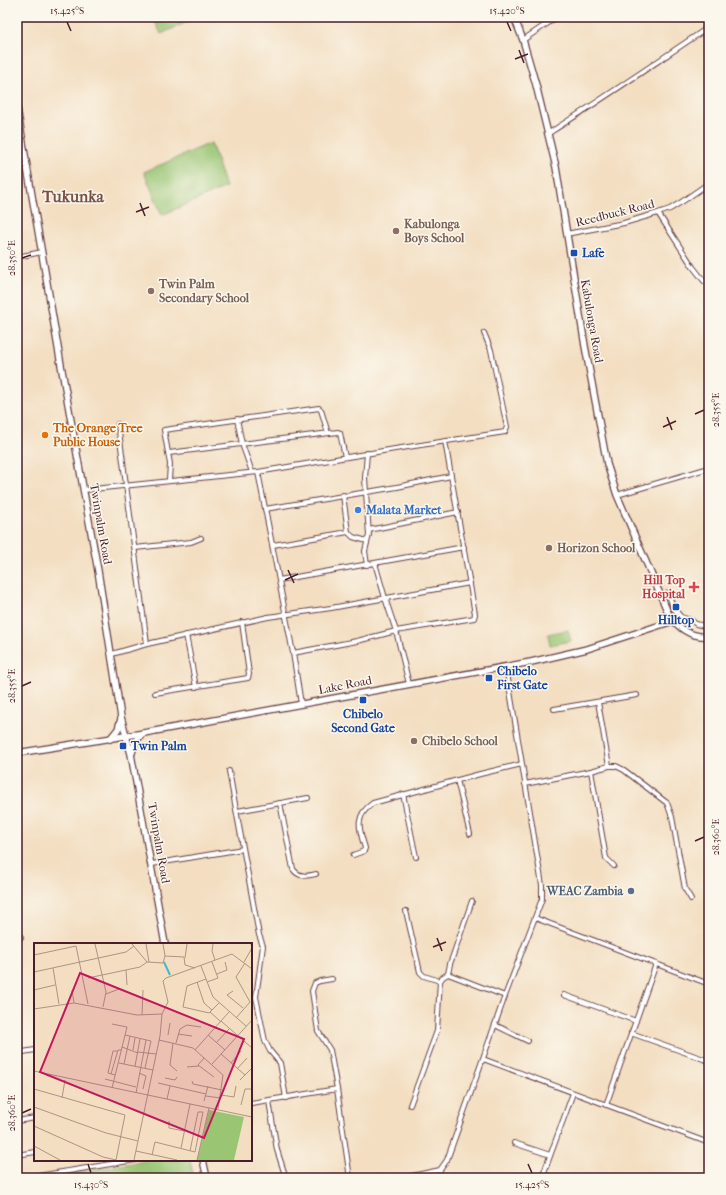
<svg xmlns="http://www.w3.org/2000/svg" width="726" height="1195" viewBox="0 0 726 1195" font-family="'IM FELL French Canon',serif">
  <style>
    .green { fill: #9ac674; stroke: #727250 }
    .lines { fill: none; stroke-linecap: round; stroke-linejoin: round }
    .street-casing { stroke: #633c42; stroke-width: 6 }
    .secondary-casing { stroke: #633c42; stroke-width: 8 }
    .street { stroke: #fff; stroke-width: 4 }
    .secondary { stroke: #fff; stroke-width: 5.5 }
    .ticks { fill: none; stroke: #4a1f2b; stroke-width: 1.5 }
    .education-dot { fill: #8d6e63; stroke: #fbf7ec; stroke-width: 1.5 }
    .transit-dot { fill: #1a4fb4; stroke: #fbf7ec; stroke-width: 1.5 }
    .food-dot { fill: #e8710a; stroke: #fbf7ec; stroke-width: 1.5 }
    .shop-dot { fill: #3f7fe0; stroke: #fbf7ec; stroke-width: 1.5 }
    .health-dot { fill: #e0444e; stroke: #fbf7ec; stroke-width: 1.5 }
    .service-dot { fill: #5c6f8a; stroke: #fbf7ec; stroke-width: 1.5 }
    .labels { text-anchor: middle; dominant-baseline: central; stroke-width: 3; stroke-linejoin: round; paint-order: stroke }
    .street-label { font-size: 12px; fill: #4a1f2b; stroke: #fbf7ec }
    .education-label { font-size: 12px; font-weight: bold; fill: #785e54; stroke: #fbf7ec; text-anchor: start }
    .transit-label { font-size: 12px; font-weight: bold; fill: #164399; stroke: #fbf7ec; text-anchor: start }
    .food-label { font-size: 12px; font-weight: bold; fill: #c56008; stroke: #fbf7ec; text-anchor: start }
    .shop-label { font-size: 12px; font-weight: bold; fill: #366cbe; stroke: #fbf7ec; text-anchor: start }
    .health-label { font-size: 12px; font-weight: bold; fill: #be3a42; stroke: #fbf7ec; text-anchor: end }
    .service-label { font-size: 12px; font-weight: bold; fill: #4e5e75; stroke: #fbf7ec; text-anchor: end }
    .district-label { font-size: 16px; font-weight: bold; fill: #7a5148; stroke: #fbf7ec }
    .inset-river { fill: none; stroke: #4bb6c8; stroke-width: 2 }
    .inset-road { fill: none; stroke: #af9285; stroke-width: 1 }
    .view { fill: #c2185b; fill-opacity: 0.15; stroke: #c2185b; stroke-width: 2 }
    .inset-edge { fill: none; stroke: #4a1f2b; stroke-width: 2 }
    .neatline { fill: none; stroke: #4a1f2b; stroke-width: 1.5 }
    .ticks-label { font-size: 10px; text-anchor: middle; fill: #4a1f2b }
  </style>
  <rect width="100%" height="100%" fill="#fbf7ec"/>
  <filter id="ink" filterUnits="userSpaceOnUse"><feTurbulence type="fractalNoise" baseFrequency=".025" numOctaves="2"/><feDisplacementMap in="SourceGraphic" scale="8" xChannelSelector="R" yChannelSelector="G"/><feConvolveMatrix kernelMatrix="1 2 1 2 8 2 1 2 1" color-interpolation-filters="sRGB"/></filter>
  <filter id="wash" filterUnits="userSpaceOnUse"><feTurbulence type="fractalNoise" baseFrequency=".012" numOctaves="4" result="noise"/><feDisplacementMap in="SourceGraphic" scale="16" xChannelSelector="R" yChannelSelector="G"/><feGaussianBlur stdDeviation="0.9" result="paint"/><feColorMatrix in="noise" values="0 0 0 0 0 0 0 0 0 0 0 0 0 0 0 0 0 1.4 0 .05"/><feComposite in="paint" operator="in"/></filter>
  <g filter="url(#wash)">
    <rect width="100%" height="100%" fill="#f3dec1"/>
    <g class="green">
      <path d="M153,17H198L161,34Z"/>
      <path d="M211,143L226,187L162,215L144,172Z"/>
      <path d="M568,630L571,641L550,645L548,634Z"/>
      <path d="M151,1160H190L194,1178H39Z"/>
    </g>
  </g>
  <g filter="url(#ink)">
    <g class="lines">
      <defs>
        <g id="street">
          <path d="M523,40L557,17"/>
          <path d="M549,133C603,99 655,63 709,27"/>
          <path d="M658,213L693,267L704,281L709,284"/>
          <path d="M566,234L624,223L658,213L670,209L683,201L709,183"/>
          <path d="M17,257L42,252"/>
          <path d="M237,419L242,444L252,472"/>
          <path d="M118,424L147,644"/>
          <path d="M169,453L338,432L340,433L345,457"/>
          <path d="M367,453L365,478L369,535L365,551L367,565"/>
          <path d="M258,472L293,653L301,704"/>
          <path d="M169,480L170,464L164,430L319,408L321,410L328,433"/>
          <path d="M84,490L258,472L395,449L505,432L507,427L491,350L484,333"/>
          <path d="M343,495L348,532L353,537L367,541"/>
          <path d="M617,495L709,468"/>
          <path d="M265,509L397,487L451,476"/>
          <path d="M369,530L458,512"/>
          <path d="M273,545L348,532"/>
          <path d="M135,548L191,542L201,538"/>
          <path d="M375,563L385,598L396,631L409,684"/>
          <path d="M279,580L464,547"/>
          <path d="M668,593L674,609L681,617L691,620L696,624L709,627"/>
          <path d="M186,635L196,687"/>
          <path d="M293,653L357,641L396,631L474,618L475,614L445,441"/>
          <path d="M112,654L147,644L268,617L331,608L470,583"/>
          <path d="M155,693L248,678L249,674L242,622"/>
          <path d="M598,702L609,766"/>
          <path d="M554,709L637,695"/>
          <path d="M229,771L259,935L263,946L256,997L265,1041L270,1051L280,1063L286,1098"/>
          <path d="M591,771L606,858L614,866"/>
          <path d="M457,780L470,834"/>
          <path d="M525,784L591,771L609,766H616L624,770L667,803L672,817L685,889L691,899"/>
          <path d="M403,794L416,857"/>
          <path d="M280,803L293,869C299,878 307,876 316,874"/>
          <path d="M237,811L308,798"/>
          <path d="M353,855L364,851L365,848C359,829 354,816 373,803L480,774L522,764"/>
          <path d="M152,864L243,849"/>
          <path d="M406,911L420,972L424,976L440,981"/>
          <path d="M535,918L709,984"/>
          <path d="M17,938L21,937"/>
          <path d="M448,974L450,964L472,901"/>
          <path d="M332,979L320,981L315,983L312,991L318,1031L330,1050L337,1089L350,1178"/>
          <path d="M564,995L636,1021"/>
          <path d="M495,1025L528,1041"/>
          <path d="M631,1033L709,1061"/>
          <path d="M17,1053L35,1050"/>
          <path d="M483,1059L709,1143"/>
          <path d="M269,1101L277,1150L286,1178"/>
          <path d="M251,1103L337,1089"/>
          <path d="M410,1105L437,1031L440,981L443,977L448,974L505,996"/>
          <path d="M606,1105L656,964"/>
          <path d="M17,1121L35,1118"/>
          <path d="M514,1143L550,1155"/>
          <path d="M17,1155L35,1152"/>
          <path d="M543,1174L554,1178"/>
          <path d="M26,1178L135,1160"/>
          <path d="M402,1178L440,1170L447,1160L505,996L542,899V885L506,667"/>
          <path d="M542,1178L573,1093"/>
        </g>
        <g id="secondary">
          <path d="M514,17L523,40L536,85L556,167L585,346L607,464L617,495L669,615C679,629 692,638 709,636"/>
          <path d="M17,108L61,365L98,571L121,717L131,754L165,944"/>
          <path d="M110,739L118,729L121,719"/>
          <path d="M17,753L144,733L531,662L587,649L673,621"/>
          <path d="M132,753L135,742L143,733"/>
          <path d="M203,1160L207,1178"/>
        </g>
      </defs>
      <use href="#street" class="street-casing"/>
      <use href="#secondary" class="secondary-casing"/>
      <use href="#street" class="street"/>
      <use href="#secondary" class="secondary"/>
    </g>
  </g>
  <path class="ticks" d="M67,22L71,31M507,22L511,31M519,50L524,63M515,59L528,54M140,203L145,216M136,212L149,207M22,258L31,255M695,414L704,410M667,417L672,430M663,427L676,421M288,570L294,583M285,580L298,574M22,686L31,682M695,841L704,837M437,938L442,951M433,947L446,942M22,1113L31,1109M88,1164L91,1173M528,1164L532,1173"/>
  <g class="education-dot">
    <circle cx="396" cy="231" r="4"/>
    <circle cx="151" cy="291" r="4"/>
    <circle cx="549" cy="548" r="4"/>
    <circle cx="414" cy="741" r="4"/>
  </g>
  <g class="transit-dot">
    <rect x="570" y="249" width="8" height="8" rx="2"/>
    <rect x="672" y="603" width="8" height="8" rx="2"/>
    <rect x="485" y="674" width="8" height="8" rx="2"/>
    <rect x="359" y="696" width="8" height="8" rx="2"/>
    <rect x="119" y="742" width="8" height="8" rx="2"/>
  </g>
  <circle class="food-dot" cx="45" cy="435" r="4"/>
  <circle class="shop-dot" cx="358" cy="510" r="4"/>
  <path class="health-dot" d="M692 581h4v4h4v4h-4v4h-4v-4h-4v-4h4z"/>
  <circle class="service-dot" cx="631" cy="891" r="4"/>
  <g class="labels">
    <g class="street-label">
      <text transform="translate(615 213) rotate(-14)">Reedbuck Road</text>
      <text transform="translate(592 321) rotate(80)">Kabulonga Road</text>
      <text transform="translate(101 524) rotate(80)">Twinpalm Road</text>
      <text transform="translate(345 685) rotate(-11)">Lake Road</text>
      <text transform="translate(159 843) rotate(80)">Twinpalm Road</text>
    </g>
    <g class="education-label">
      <text x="404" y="224">Kabulonga<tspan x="404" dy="14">Boys School</tspan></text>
      <text x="159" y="284">Twin Palm<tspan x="159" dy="14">Secondary School</tspan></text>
      <text x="557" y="548">Horizon School</text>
      <text x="422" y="741">Chibelo School</text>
    </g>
    <g class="transit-label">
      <text x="582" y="253">Lafe</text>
      <text x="676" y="620" text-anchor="middle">Hilltop</text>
      <text x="497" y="671">Chibelo<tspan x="497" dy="14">First Gate</tspan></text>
      <text x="363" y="714" text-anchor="middle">Chibelo<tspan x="363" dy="14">Second Gate</tspan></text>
      <text x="131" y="746">Twin Palm</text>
    </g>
    <g class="food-label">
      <text x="53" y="428">The Orange Tree<tspan x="53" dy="14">Public House</tspan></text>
    </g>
    <g class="shop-label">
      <text x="366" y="510">Malata Market</text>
    </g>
    <g class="health-label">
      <text x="685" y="580">Hill Top<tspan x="685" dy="14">Hospital</tspan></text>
    </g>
    <g class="service-label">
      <text x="623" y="891">WEAC Zambia</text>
    </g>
    <g class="district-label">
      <text x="73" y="196">Tukunka</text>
    </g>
  </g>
  <g transform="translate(34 943)">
    <rect width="218" height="218" fill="#f3dec1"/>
    <path d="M175,167L210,174L200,217H163Z" fill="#9ac674"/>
    <path class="inset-river" d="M130,19L136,32"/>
    <path class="inset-road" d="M61,1L72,49L69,64M98,1L113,19M112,1L115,19M129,1L131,13M179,1L178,8L181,17M0,12L42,3L54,61M151,15L153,1M113,19L129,20L131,13L150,14L151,22L161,25M210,19L218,5L217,1M167,23L179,54L212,83M19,25L25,61M92,27L93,42M0,29L92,9L100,3M183,31L193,27L191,19M54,35L106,24L113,19M172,36L153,43L149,64L175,70L185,60M163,39L170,60L178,67M173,39L184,35L178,19M0,47L21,42M38,47L40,60M199,48L193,52L209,65M72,51L85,46M0,66L40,60L103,72L128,71M176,69L187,79M128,71L134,59L129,38L132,35L198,11L218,26M108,72L109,47M202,75L216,59L202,34L211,20M187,78L218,105M144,91L158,93M91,92L117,98L111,125M134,92L136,80M174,92L191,107M125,97L159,105L189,132L184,166M139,100L136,122L143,128M142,100L146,86L153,82L167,84M182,100L195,86M88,104L104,110M99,107L101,95M161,107L195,69M104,109L122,111M187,111L211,132M170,115L164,122L180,134M85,120L119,127M197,120L207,108M90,121L96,93M178,121L218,77M101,123L106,96M153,124L165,123M203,126L213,115M0,128L218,174M105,130L112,133L109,146M77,131L84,107H87M81,132L74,130L79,108H83M131,135L141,137L143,134M71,136L102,144M206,137L218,125M158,138L159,141L188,147M124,140L172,151M78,145L93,84L78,81M0,146L91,172L82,217M102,150L112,97M187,152L200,154L202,143M172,153L186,155M28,155L31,137M133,156L136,143M170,158L174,143M207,162L211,146H218M0,164L72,190L104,198M135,178V185L150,188M0,183L69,214L82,217M0,203L26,217M147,205L156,161M102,208L143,217M118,212L121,199L161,209L169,169H164L156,208M100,217L126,93L128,71M163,217L175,165"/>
    <path class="view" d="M46,30L210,96L170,195L6,129Z"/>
    <rect width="218" height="218" class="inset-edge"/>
  </g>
  <rect width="726" height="1195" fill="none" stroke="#fbf7ec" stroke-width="44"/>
  <rect x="22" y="22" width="682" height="1151" class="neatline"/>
  <g class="ticks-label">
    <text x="67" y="14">15.425°S</text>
    <text x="507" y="14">15.420°S</text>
    <text transform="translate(11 258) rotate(-90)" y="4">28.350°E</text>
    <text transform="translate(715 410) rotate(-90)" y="4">28.355°E</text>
    <text transform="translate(11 686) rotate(-90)" y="4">28.355°E</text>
    <text transform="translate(715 837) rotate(-90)" y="4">28.360°E</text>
    <text transform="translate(11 1113) rotate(-90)" y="4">28.360°E</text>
    <text x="91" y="1188">15.430°S</text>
    <text x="532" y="1188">15.425°S</text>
  </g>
</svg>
